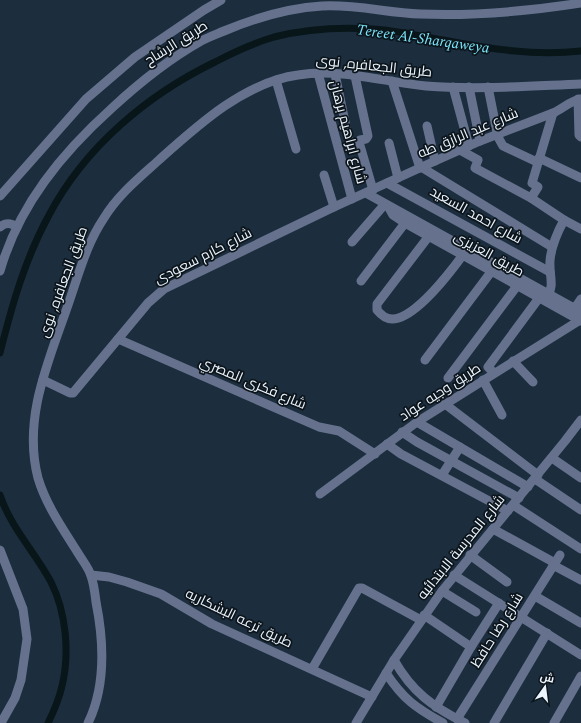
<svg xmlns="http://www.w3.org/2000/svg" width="581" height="723" viewBox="0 0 581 723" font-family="Spectral,Cairo,serif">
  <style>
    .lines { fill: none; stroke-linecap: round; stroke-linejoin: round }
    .canal { stroke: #081619; stroke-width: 7 }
    .minor { stroke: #66728d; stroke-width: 9 }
    .labels { text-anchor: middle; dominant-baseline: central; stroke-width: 3.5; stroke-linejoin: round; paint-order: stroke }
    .street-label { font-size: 14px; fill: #ecf5fd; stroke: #0d151c }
    .water-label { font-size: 15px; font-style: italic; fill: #79e6fa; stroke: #0d151c }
  </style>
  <rect width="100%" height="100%" fill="#1c2d3e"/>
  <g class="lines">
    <g class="canal">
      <path d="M0,353C12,305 25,259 49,215C85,147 147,95 215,62C234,52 254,43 274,37C306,29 340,27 372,29C395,30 419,36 443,40C489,49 534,56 581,51"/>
      <path d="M0,495C11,528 35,552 51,582C66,612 70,653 62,686C59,699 54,711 48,723"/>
    </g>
    <g class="minor">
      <path d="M318,73L352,199"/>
      <path d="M335,74L350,146"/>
      <path d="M355,76L368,136L366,139L360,140L359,142L373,190"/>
      <path d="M276,80L296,149"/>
      <path d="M392,81L420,168"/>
      <path d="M453,87L469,146"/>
      <path d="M469,87L480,141"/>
      <path d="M488,87L498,137L503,146L537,162"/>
      <path d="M578,99L579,135L581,137"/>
      <path d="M427,126L435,161"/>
      <path d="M389,143L398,178"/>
      <path d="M460,150L478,160L475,168L531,198L564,220L581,229"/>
      <path d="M539,158L581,178"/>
      <path d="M421,167L552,247"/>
      <path d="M324,175L334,207"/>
      <path d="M387,183L550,272"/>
      <path d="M366,193L581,312"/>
      <path d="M0,196L86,99L135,57L204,10L221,0"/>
      <path d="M531,198L538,187L532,183L553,113"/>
      <path d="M389,208L393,215L405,223L581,321"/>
      <path d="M0,227C6,222 11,223 17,227"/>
      <path d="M432,232L377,304V310C381,315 385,319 392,319C415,319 452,270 465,252"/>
      <path d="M352,242L385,204"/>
      <path d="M0,271C19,205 62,153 112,108C139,83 169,59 201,41C209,37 217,34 224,31C255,18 288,8 322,6C355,4 388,13 420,14C471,16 530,11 581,3"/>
      <path d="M361,281L405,223"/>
      <path d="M547,298C555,285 549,276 550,261C551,246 557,233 564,220"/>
      <path d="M572,312L581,299"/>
      <path d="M118,339L319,427L339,431L375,454"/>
      <path d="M425,360L494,268"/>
      <path d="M513,361L533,382"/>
      <path d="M494,373L488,367L539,298"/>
      <path d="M448,378L520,282"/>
      <path d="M43,380L70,393H73L148,303L164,289L334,207L435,161L480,141L553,113C562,109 570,101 581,99"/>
      <path d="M483,380L502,415"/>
      <path d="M445,404L538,475"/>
      <path d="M417,422L528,487"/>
      <path d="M402,432L417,442L519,498"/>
      <path d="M387,444L401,454L508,511"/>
      <path d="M552,458L581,478"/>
      <path d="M442,475L460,447"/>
      <path d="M535,479L581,510"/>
      <path d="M320,494L417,422L580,320"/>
      <path d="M513,505L581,549"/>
      <path d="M493,529L555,563"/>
      <path d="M0,550L23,609L27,639L21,680L15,698L1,723"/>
      <path d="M470,555L507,582"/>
      <path d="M553,565L581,580"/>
      <path d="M91,575L109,577L127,582L161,594L212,624L372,697"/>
      <path d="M454,575L581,655"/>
      <path d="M442,591L476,612"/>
      <path d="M535,596L581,623"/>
      <path d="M424,615L471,647"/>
      <path d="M394,660C412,692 433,707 465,723"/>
      <path d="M312,669L359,588H362L421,620"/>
      <path d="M386,673C403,699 416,708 443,723"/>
      <path d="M436,707L471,647L499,603"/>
      <path d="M457,719L560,555"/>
      <path d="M88,723C106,686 104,642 96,602C95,594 94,584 91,576C89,568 82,560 78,553C63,529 46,505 38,478C22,417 50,358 69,302C79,273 87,243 104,218C118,195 139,178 159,160C198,125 245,82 298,75C341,68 384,82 426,86C477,90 530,86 581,84"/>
      <path d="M356,723L394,660L442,591L565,441L581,420"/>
      <path d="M494,723L547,633"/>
      <path d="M554,723L581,676"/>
    </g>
  </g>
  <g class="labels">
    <g class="street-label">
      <text transform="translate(176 43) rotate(-32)">طريق الرشاح</text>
      <text transform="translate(374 66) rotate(6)">طريق الجعافره, نوى</text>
      <text transform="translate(348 132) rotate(75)">شارع ابراهيم برهان</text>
      <text transform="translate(468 133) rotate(-23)">شارع عبد الرازق طه</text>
      <text transform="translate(476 215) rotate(29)">شارع احمد السعيد</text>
      <text transform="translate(489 254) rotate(29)">طريق العزيزى</text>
      <text transform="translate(203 256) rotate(-27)">شارع كارم سعودى</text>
      <text transform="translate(63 282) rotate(-70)">طريق الجعافره, نوى</text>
      <text transform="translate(253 383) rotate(23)">شارع فكرى المصري</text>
      <text transform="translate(440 392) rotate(-33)">طريق وجيه عواد</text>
      <text transform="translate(461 547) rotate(-51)">شارع المدرسة الابتدائيه</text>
      <text transform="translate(239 618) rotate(26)">طريق ترعه البشكاريه</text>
      <text transform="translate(497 630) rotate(-58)">شارع رضا حافظ</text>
    </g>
    <g class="water-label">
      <text transform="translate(423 39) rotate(8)">Tereet Al-Sharqaweya</text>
    </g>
  </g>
  <g transform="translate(545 687) rotate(14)" stroke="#0d151c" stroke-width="3" paint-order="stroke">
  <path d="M0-3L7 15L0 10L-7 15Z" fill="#ecf5fd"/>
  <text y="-6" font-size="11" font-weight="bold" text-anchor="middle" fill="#ecf5fd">ش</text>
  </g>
</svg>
